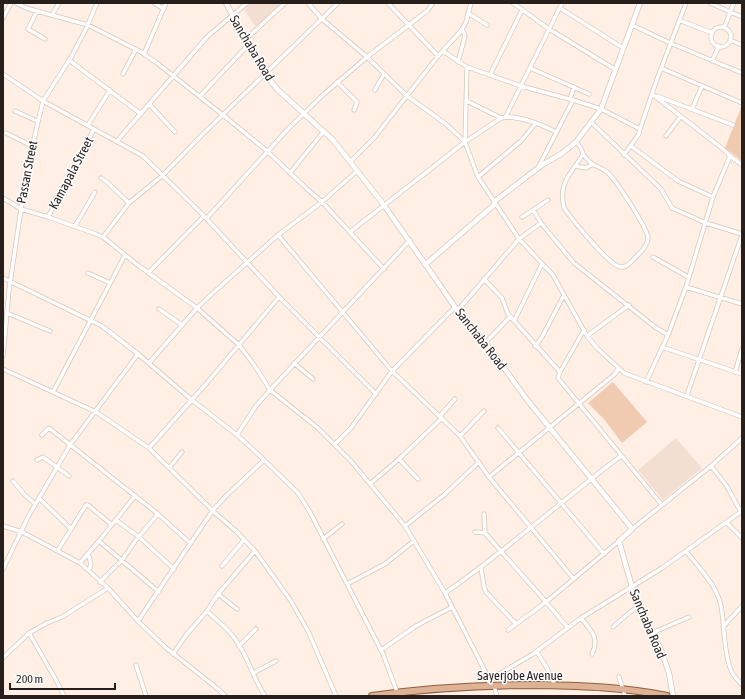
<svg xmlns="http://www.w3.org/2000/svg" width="745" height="699" font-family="'Asap Condensed',sans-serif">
  <rect width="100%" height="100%" fill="#ffefe5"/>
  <path fill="#f3dfd1" d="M252 3H288L258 30 244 10Z
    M676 438 702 468 663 500 638 470Z"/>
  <path fill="#f1cab2" d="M742 105V161L725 148Z
    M613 382 647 422 622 443 604 419 588 403Z"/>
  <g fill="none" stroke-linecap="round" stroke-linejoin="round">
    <defs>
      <path id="minor" d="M16 3 26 8 88 25 141 52 157 63 223 115 267 151 306 188 322 202 384 269
        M154 3 164 9
        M308 3 322 19 367 57 407 96 446 124 465 142
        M388 3 438 56
        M513 3 549 29 616 70
        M710 3 742 17
        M560 8 623 48
        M37 11 28 29 45 39
        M468 13 487 25
        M52 15 59 3
        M3 18 11 3
        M679 20 712 33
        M632 25 670 43 742 73
        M711 37a10 10 0 1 1 20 0a10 10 0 1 1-20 0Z
        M724 28 734 3
        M246 39 285 3
        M730 40 742 45
        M443 51 467 67 521 86 573 100 601 109 640 129 639 134 624 155
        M144 54 166 3
        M69 60 141 114
        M712 61 719 46
        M458 62 465 36 462 29
        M467 67 465 142 478 177 519 239 553 275 587 336 598 349 624 373 742 417
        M530 68 589 94
        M661 68 742 103
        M3 74 43 101 143 156 204 216 282 300 376 394
        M123 74 136 49
        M490 75 522 10
        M337 82 357 102V103L354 110
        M375 90 384 74
        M652 94 723 149 730 156 742 165
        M200 96 249 44
        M657 96 733 125
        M570 99 574 87
        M467 101 501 118C516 114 542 125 556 132
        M149 104 175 132
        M692 109 702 86
        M15 111 37 121
        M506 116 562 3
        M591 122 661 189 672 208 706 223 742 234
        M88 125 110 90
        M640 129 656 82 686 3
        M6 133 32 146
        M666 136 681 116
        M117 141 207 37 247 3
        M576 142 581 148 583 154C571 175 558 181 564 208 572 219 609 266 621 267 628 268 633 259 638 255 642 251 649 244 648 237 645 225 617 181 607 172 603 169 599 167 594 165 590 163 586 158 583 154
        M631 146 678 181 713 197
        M350 162 374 138 438 56 461 31 466 22 471 3
        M575 166 586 168 593 164
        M538 168 573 100
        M290 173 324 131
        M478 177 521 141 536 123
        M101 178 107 182 129 203
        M3 198 21 209
        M21 209 48 217 96 234 103 237 139 266 197 308 239 345 255 366 270 390 318 428 351 461 405 526 445 593 486 673 489 680V686
        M46 216 48 217 94 129
        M522 217 533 210
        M207 218 288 129 324 94 367 57 427 11 433 3
        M541 223 533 210 548 200
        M75 226 95 192
        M350 232 465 142 501 118
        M278 235 392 371 460 436 489 477 573 578
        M103 237 129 203 162 176 203 134 338 3
        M653 257 688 277
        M88 273 110 283
        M148 273 204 216
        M3 278 102 326 138 354 192 400 237 435 261 457 298 493 310 512 383 654 397 692
        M484 279 502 298 508 314 560 372
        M686 287 742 304
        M159 309 182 325
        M458 310 519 239 541 223 574 263 655 327 668 335
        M7 313 50 331
        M514 321 542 264
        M584 330 560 372 558 378 662 505
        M587 336 629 305
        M485 343 510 317
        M535 346 542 337 564 295
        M662 347 742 374
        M3 356 9 290 21 209 30 156 43 101 70 59 86 29 97 3
        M149 363 197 308 214 292 278 235 322 202 357 171
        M294 363 313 379
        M3 369 96 412 149 448 215 513 236 531 255 551 291 601 308 631 336 696
        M735 372 742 349
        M646 382 668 335 686 287 713 197 730 156
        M53 392 125 255
        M687 395 742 235
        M440 416 455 399
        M498 428 604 554
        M42 435 49 428 158 514 190 543
        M237 435 256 406 270 390 410 240
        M460 436 484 411
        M335 444 351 428 392 371 455 307
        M149 448 206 384 279 297
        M399 459 442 418
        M37 460 43 457 69 476
        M711 466 726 485 741 512
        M170 467 182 452
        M489 477 615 374 618 369
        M13 481 24 494 35 504
        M370 484 399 459 418 479
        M39 498 71 529
        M484 514 485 533
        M116 520 139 537 174 569
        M727 523 742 538
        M3 526 22 532 80 563 108 588 138 621 165 647 218 689 225 696
        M405 526 444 495 479 462
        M632 529 711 466 742 438
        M475 532 485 533 546 602 568 628
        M323 539 342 524
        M99 541 159 592
        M58 550 86 505H88L112 525
        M686 551C698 567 717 585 721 606 725 625 723 651 731 670 733 676 738 680 742 685
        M88 553 91 564 89 571
        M80 563 99 541 135 496
        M222 566 244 540
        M481 568 484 586 486 592 516 624
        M3 569 28 517 70 445 138 354
        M100 582 122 560 136 540 158 514
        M347 584 385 564 414 541
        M445 593C506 551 561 501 621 456
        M218 594 237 609
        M207 611C215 619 225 626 232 635 247 652 252 677 265 696
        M581 618C591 631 600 637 592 654
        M138 621 213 510 226 496 264 460
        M613 627 630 612 640 606
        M723 627 742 606
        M508 630 546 602 619 541
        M29 633 56 680 64 696
        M652 633 689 617
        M239 646 256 629
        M381 650 416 626 452 607
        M537 652 547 668 555 686
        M173 654 187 634 207 611 218 594 255 551
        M3 658 29 633 47 623 62 617 108 588
        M136 665 146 696
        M253 673 276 661
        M619 677 625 696
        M489 680 533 654 581 618 662 568 742 511
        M494 686 497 696"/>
      <path id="tertiary" d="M226 3 265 74 278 90 333 140 384 205 455 307 488 346 528 401 630 526 632 529 619 541 632 587 652 633 661 650 669 673 673 696
        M426 264 494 205 495 201 542 165 561 154 576 142 601 109 640 3"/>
      <path id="primary" d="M372 696C428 688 484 685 540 685 583 686 624 687 667 696"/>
    </defs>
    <use href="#minor" stroke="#d9c6ba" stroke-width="5"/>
    <use href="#tertiary" stroke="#d9c6ba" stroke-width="6"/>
    <use href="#primary" stroke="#8f5d3d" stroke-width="8"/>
    <use href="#minor" stroke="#fff" stroke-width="3.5"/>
    <use href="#tertiary" stroke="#fff" stroke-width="4.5"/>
    <use href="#primary" stroke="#ddb295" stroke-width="6"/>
  </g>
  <g text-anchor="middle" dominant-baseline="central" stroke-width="3" stroke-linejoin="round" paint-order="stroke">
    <g font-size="13" fill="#261f1b" stroke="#fff">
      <text transform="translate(252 48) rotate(59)">Sanchaba Road</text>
      <text transform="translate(27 172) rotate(-79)">Passan Street</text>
      <text transform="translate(71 173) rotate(-62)">Kamapala Street</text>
      <text transform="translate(481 339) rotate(52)">Sanchaba Road</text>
      <text transform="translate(648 624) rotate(67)">Sanchaba Road</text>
      <text x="520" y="675">Sayerjobe Avenue</text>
    </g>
  </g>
  <rect width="745" height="699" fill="none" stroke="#261f1b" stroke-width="8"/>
  <path d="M10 683v6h105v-6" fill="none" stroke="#261f1b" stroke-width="2"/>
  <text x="16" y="683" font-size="12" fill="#261f1b" stroke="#ffffff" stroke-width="3" paint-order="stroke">200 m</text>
</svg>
